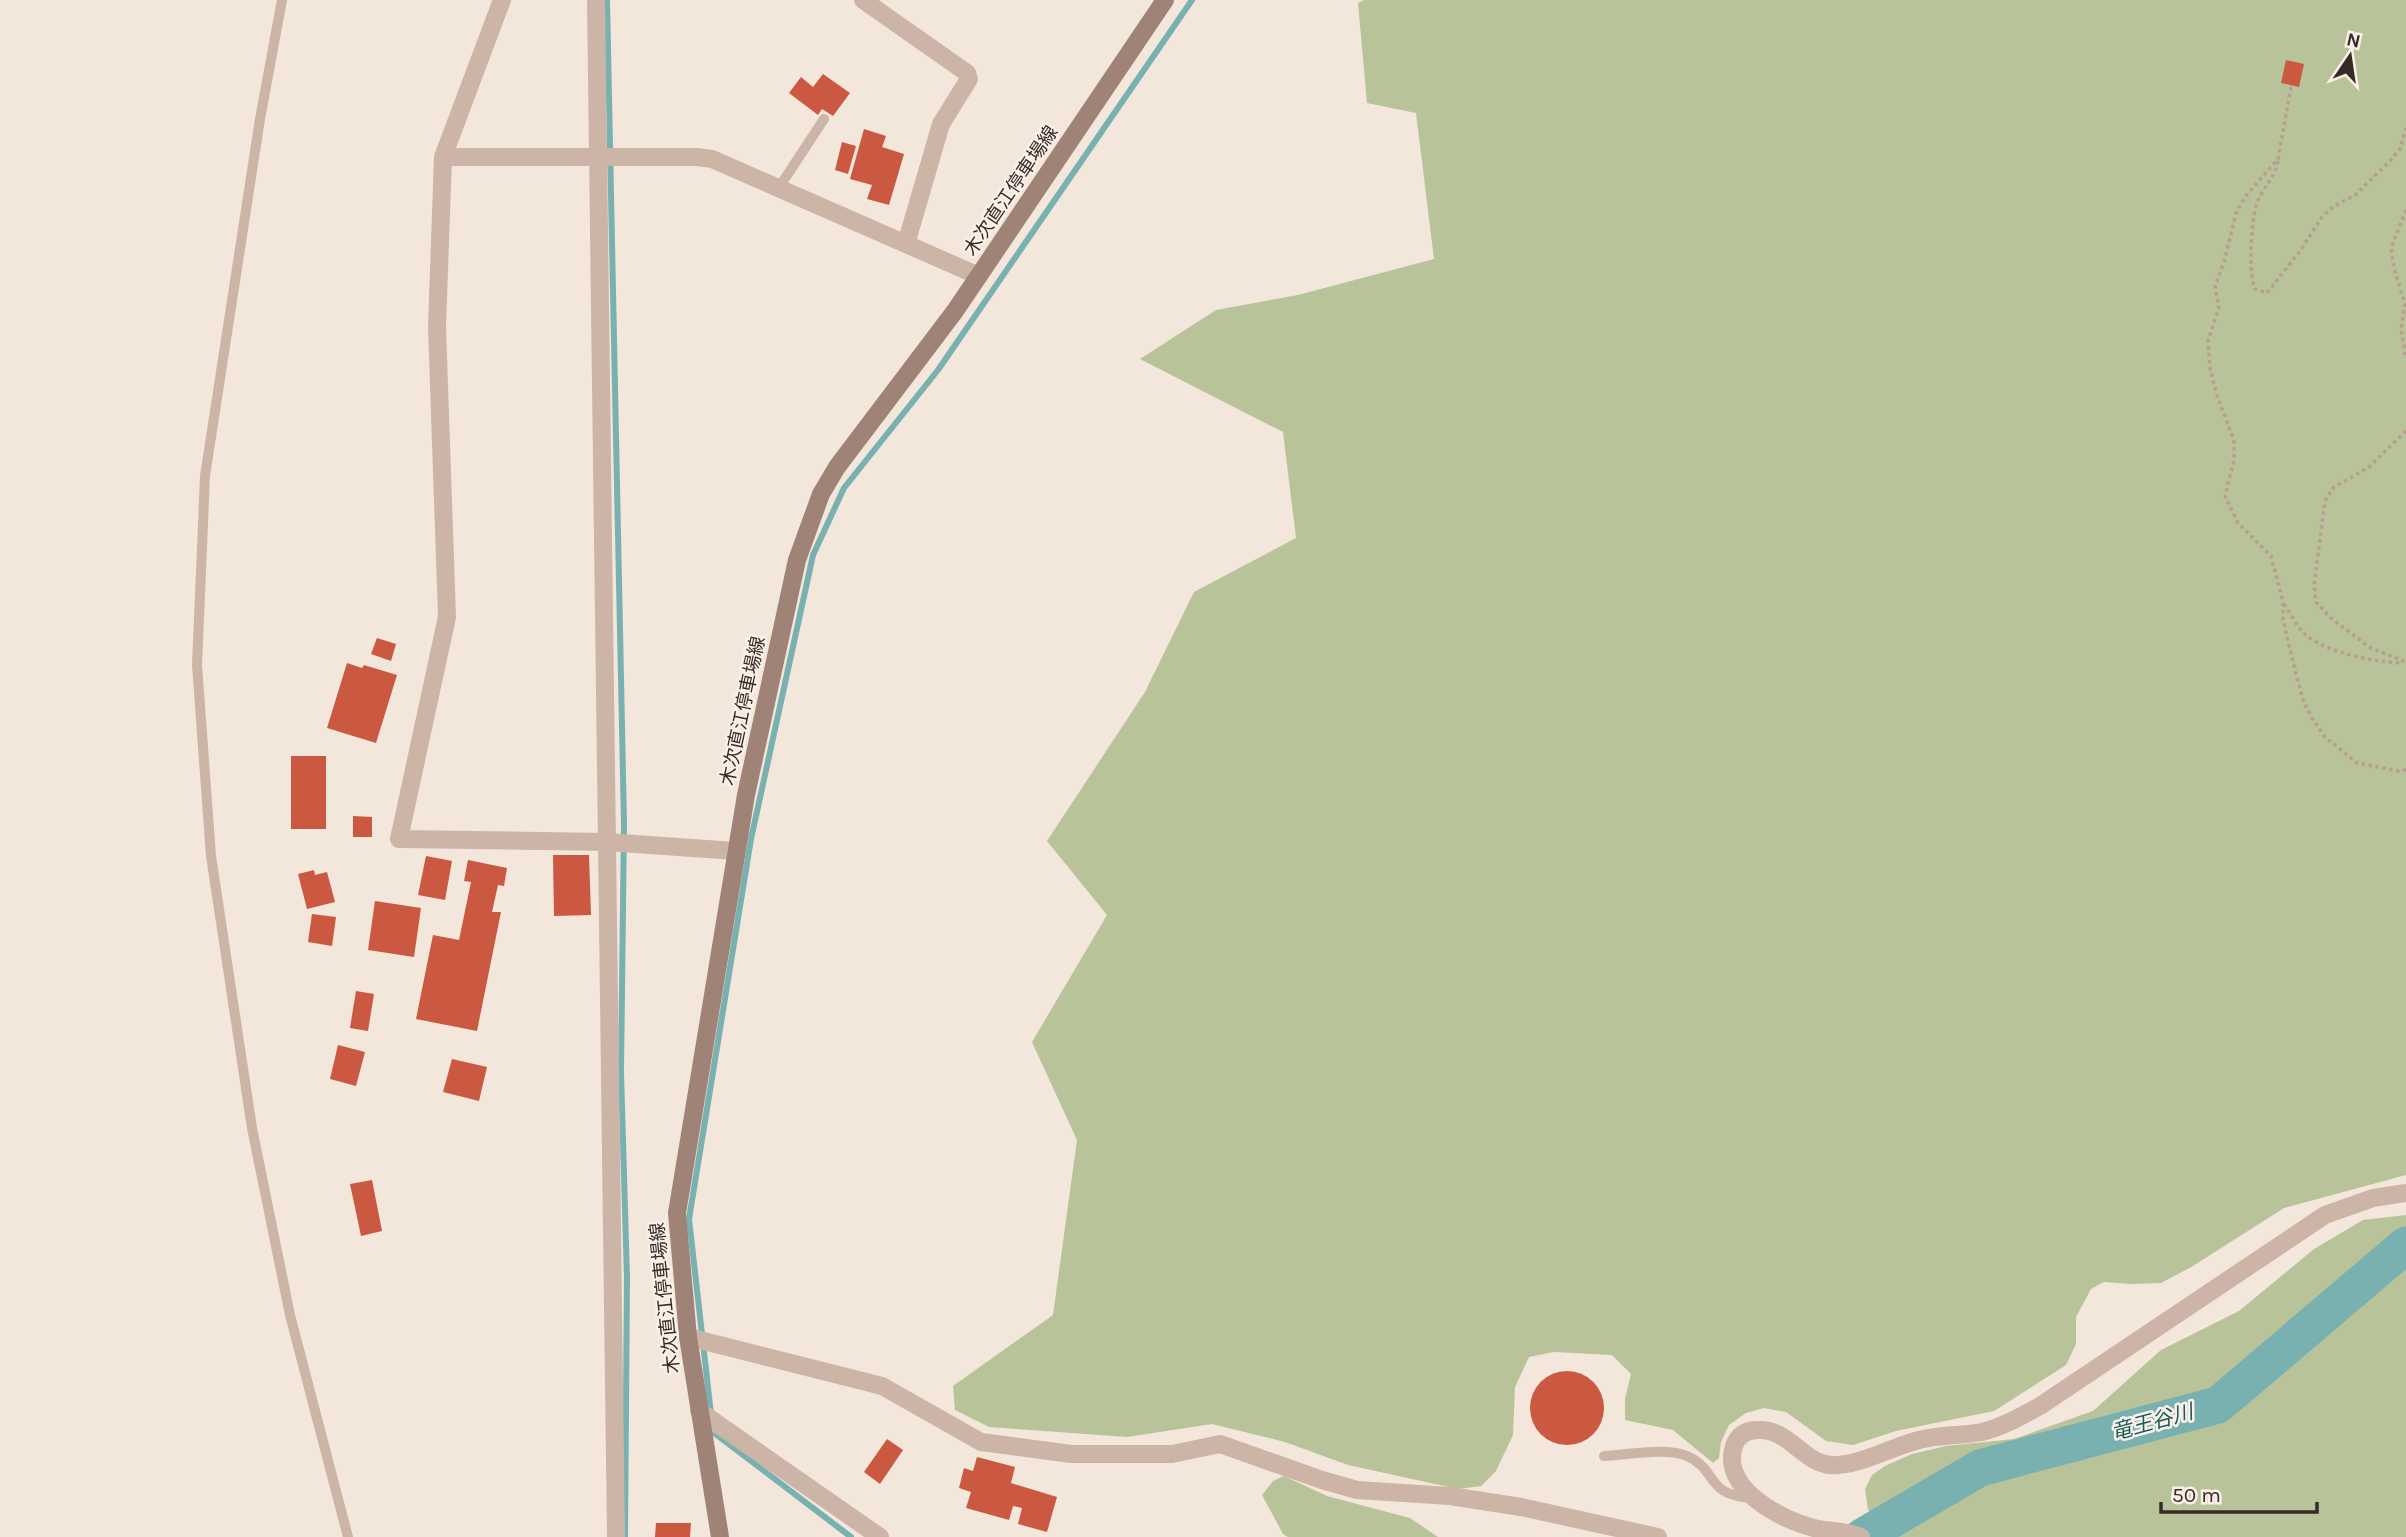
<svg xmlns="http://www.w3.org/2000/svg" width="2406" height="1537" font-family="Karla,'Noto Sans JP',sans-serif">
  <rect width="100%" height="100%" fill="#f3e6db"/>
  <path fill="#b8c39a" d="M1364 0H2406V1175L2284 1208 2193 1266 2161 1283 2132 1284 2104 1282 2091 1289 2076 1317V1344L2066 1365 1994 1411 1896 1431 1853 1445 1826 1441 1786 1412 1764 1408 1746 1413 1729 1425 1721 1442 1719 1458 1713 1463 1673 1430 1625 1420V1399L1631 1374 1612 1355 1554 1352 1529 1357 1515 1387 1513 1435 1496 1471 1481 1486 1458 1489 1348 1465 1285 1442 1212 1424 1127 1437 989 1427 955 1410 953 1386 1053 1315 1077 1140 1032 1042 1107 915 1047 841 1145 692 1194 592 1296 538 1283 432 1140 359 1216 310 1298 295 1434 259 1416 113 1367 103 1358 3Z
    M2406 1215V1537H1893L1868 1510 1865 1489 1872 1475 1885 1466 1912 1454 1946 1446 2014 1439 2093 1411 2161 1350 2239 1311 2314 1249 2363 1220Z
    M1284 1476 1327 1496 1410 1518 1438 1537H1288L1283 1534 1262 1495 1273 1481Z"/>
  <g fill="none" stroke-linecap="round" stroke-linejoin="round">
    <path stroke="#79b1b0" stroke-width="6" d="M607 0 624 824 621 1072 627 1278 625 1537
      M711 1414 689 1219 751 839 813 555 844 488 938 370 1192 0
      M712 1425 713 1432 851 1537"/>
    <path stroke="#79b1b0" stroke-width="37" d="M1862 1537 1980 1468 2218 1405 2406 1245"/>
  </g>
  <path fill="#cb5841" d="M2286 60 2304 64 2299 87 2281 83Z
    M823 74 850 93 833 116 822 109 818 115 789 93 801 77 813 87Z
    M864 129 886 136 882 147 904 154 889 205 867 199 872 185 850 179Z
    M842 142 856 146 848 174 835 170Z
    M377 638 396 644 391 661 371 654Z
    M347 663 362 668 364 665 397 675 376 743 327 728Z
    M291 756H326V829H291Z
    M353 816 372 817V837H353Z
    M553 855H589L591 915 554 916Z
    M426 856 452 861 445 900 418 895Z
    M468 860 507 868 504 886 498 885 492 912H501L477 1031 416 1019 433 935 459 940 471 882 464 881Z
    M314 870 315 875 327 872 335 902 307 909 298 874Z
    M375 901 421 908 414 957 368 950Z
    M312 914 336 917 332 946 308 942Z
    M356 991 374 994 368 1031 350 1028Z
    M338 1045 365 1052 356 1086 330 1079Z
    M452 1059 487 1067 479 1101 443 1092Z
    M372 1180 382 1231 361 1236 350 1184Z
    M1530 1408a37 37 0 1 1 74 0a37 37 0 1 1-74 0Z
    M887 1439 903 1450 880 1484 864 1472Z
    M977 1457 1015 1467 1011 1483 1057 1497 1047 1532 1018 1524 1022 1508 1013 1506 1009 1520 966 1508 971 1492 959 1488 964 1468 973 1471Z
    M656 1523H691L690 1537H655Z"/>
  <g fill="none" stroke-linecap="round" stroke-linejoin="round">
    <path stroke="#b89e90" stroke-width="3.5" stroke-dasharray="3.5 3.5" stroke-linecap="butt" d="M2291 87 2278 159 2245 197 2236 213 2224 262 2215 286 2219 308 2208 341 2210 368 2217 395 2234 441V460L2225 496 2238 523 2271 556 2283 602V620L2295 670 2303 700 2312 718 2325 737 2357 763 2398 771 2406 770
      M2278 161C2275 179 2261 189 2256 206 2251 226 2248 271 2255 289L2267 293 2300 251 2322 217 2334 206 2355 195 2389 162 2400 149 2406 128
      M2406 210 2391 248 2394 268 2405 304 2401 329 2406 358
      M2406 431 2369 467 2333 488 2325 501 2314 585 2316 602 2331 618 2369 647 2406 662
      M2284 604C2291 614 2297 628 2307 636 2329 653 2375 662 2402 663"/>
    <path stroke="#ccb5a6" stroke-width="10" d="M282 0 260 119 205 476 197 665 211 856 252 1128 290 1315 348 1537
      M778 189 824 119
      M1604 1456C1626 1455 1667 1447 1687 1456 1719 1470 1704 1496 1754 1498"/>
    <path stroke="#ccb5a6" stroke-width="18" d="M502 0 443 157 437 327 447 617 399 839 607 842 735 851
      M596 0 616 1537
      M863 0 967 73 969 79 941 124 906 244
      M443 157H697L712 159 979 276
      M688 1337 882 1386 981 1442 1071 1454H1172L1220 1444 1322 1480 1357 1490 1450 1496 1521 1507 1658 1537
      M699 1411 880 1537
      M1861 1537C1845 1530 1830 1532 1814 1528 1781 1520 1720 1488 1734 1446 1738 1435 1746 1430 1758 1430 1791 1428 1805 1469 1838 1465 1865 1463 1892 1447 1919 1440 1940 1434 1961 1436 1982 1432 2002 1427 2022 1416 2040 1406L2325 1215 2373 1198 2406 1193"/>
    <path stroke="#a08377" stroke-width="18" d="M720 1537 688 1337 677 1213 746 795 797 560 821 494 837 467 955 311 1165 0"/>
  </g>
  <g text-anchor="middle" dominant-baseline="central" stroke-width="5" stroke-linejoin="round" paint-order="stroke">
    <g font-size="19" fill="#382b27" stroke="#faf0e8">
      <text transform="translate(1011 191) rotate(-56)">木次直江停車場線</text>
      <text transform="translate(743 711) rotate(-78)">木次直江停車場線</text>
      <text transform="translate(665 1298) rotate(-96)">木次直江停車場線</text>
    </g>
    <g font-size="21" font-style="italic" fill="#1b5b5a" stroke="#faf0e8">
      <text transform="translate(2152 1422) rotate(-15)">竜王谷川</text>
    </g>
  </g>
  <g transform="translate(2350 56) rotate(13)" stroke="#faf0e8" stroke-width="5" paint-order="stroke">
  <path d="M0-5L12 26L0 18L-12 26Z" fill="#382b27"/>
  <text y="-10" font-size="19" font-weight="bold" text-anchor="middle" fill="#382b27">N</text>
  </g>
  <path d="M2161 1502v10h156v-10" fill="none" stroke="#382b27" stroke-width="3.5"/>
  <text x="2172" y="1502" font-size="21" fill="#382b27" stroke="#faf0e8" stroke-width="5" paint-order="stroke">50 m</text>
</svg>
